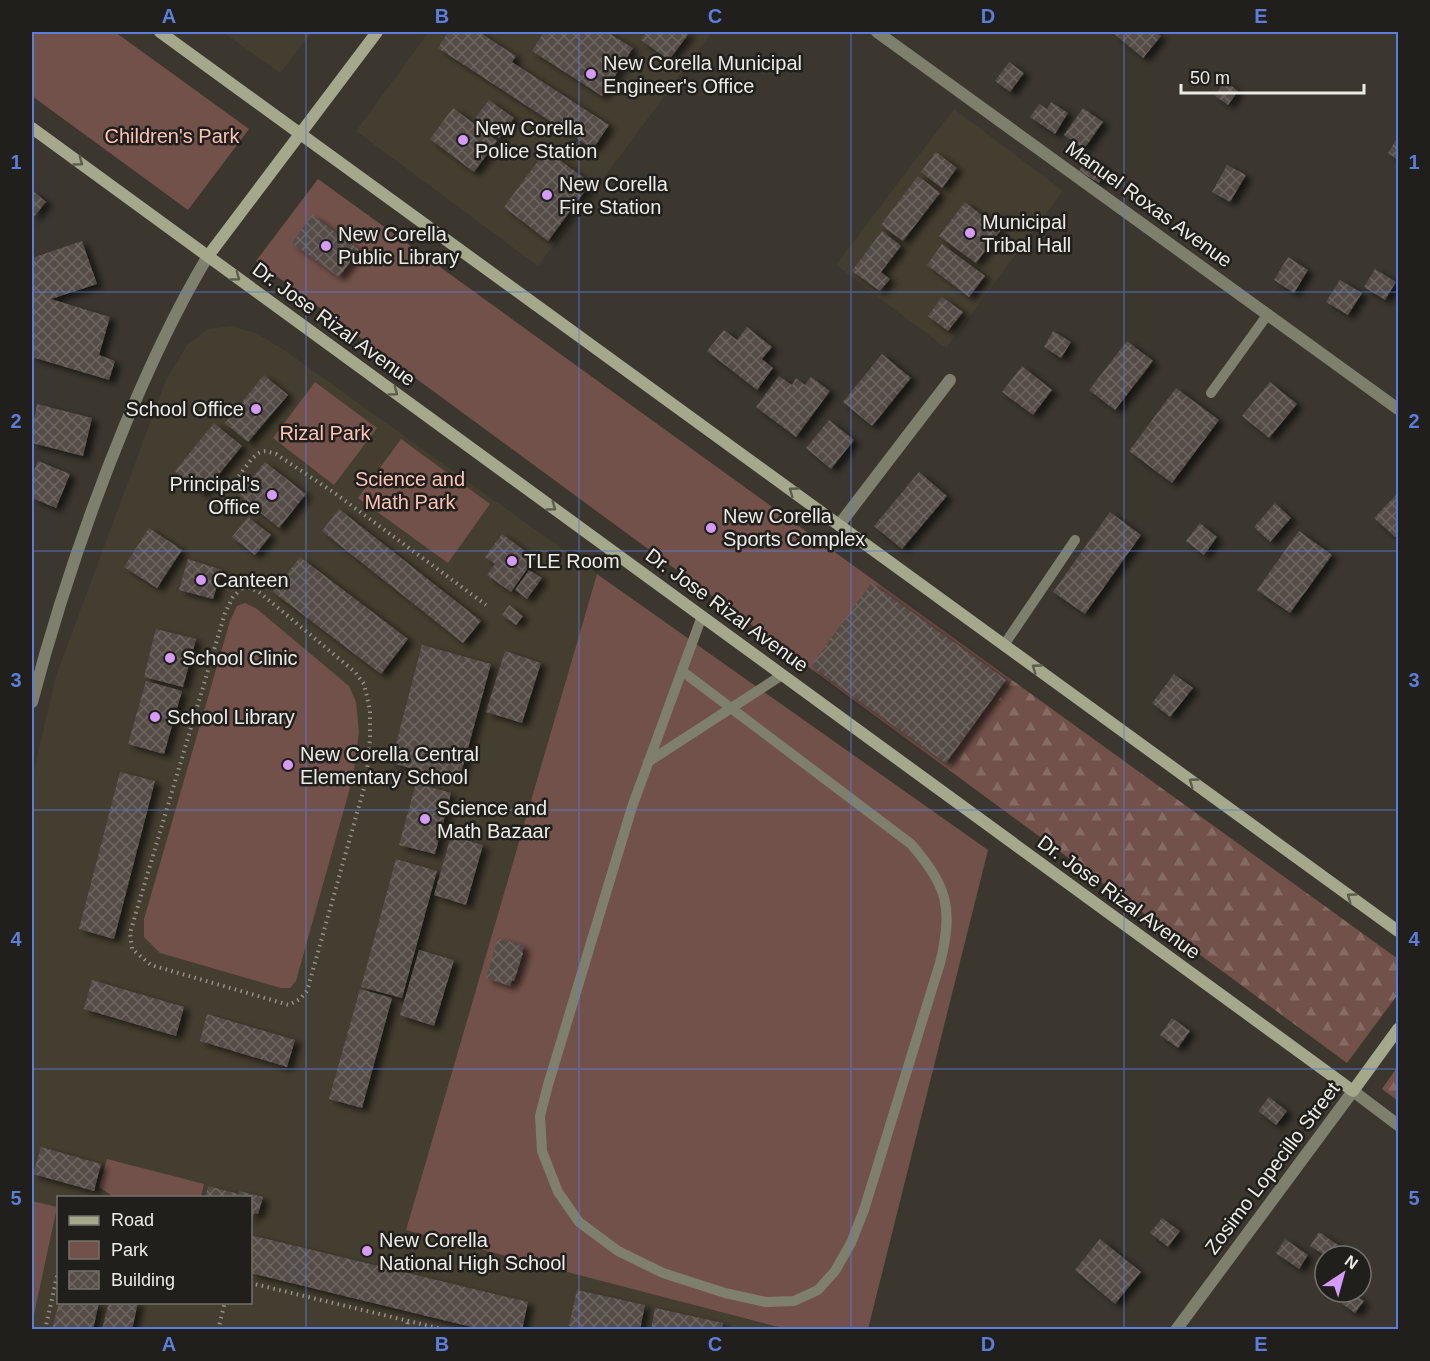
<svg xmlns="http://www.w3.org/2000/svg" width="1430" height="1361" font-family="Arial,sans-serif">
  <defs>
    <pattern id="forest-firs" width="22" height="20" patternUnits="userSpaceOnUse" patternTransform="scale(1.5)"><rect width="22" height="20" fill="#72514a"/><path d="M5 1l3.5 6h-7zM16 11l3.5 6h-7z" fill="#866a64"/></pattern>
    <pattern id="building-cross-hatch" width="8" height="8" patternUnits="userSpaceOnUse" patternTransform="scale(1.5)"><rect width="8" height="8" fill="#544c46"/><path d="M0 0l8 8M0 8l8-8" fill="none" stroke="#6d6661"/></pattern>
    <filter id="shadow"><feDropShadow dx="6" dy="4" stdDeviation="3" flood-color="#0009"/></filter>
  </defs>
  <rect width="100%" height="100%" fill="#3b372f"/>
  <path fill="#443e30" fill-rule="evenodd" d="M223 32H312L280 73Z
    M429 32H712L538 266 356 131Z
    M954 109 1063 191 946 348 836 265Z
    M231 326 258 334 287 352 597 574 406 1230 786 1329 32 1330V779L56 676 166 380 187 345 208 329ZM58 1198H250V1302H58Z"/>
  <path fill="#72514a" d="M32 32H115L249 129 188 210 32 96Z
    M318 179 1012 680 949 770 256 261Z
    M315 382 377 428 334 485 273 438Z
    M401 439 490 504 448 563 358 498Z
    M597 574 988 850 868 1329H786L406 1230Z
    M245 603 257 609 349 686 356 702 359 732 353 777 296 981 290 988H281L160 953 144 937V919L230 621 237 606Z
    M107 1159 204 1184 201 1197H114L99 1187Z
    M32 1201 57 1207 32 1324Z"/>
  <path fill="url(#forest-firs)" d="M1012 680 1398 959V994L1347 1063 949 770Z
    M1398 1066V1101L1382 1089Z"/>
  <path fill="url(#building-cross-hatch)" filter="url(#shadow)" d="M448 32H479L516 56 512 62 609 125 593 149 438 48Z
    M544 32H607L633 48 602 96 532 51Z
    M647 32H690L669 60 641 40Z
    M1112 32H1155L1161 36 1143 58Z
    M1009 62 1024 73 1010 92 995 81Z
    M1225 81 1238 91 1228 105 1215 96Z
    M489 100 514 118 499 138 474 120Z
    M1051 102 1068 113 1055 134 1030 117 1039 104 1047 109Z
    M453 108 497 141 474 172 430 139Z
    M1083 108 1103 122 1084 149 1064 135Z
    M1398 137V160L1388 153Z
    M546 150 591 183 548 241 504 207Z
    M936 152 957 168 942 188 921 172Z
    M1087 158 1107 169 1099 183 1079 171Z
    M1227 165 1246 175 1230 202 1212 192Z
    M918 176 940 193 903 241 881 225Z
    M32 190 46 202 32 219Z
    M965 202 1001 230 976 263 939 236Z
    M312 215 359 250 339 277 292 243Z
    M882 231 901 246 881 272 890 279 880 291 852 271Z
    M82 241 97 284 51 299 110 317 99 355 115 361 109 380 32 357V258Z
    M942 244 985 276 969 297 927 265Z
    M1288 257 1308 270 1294 293 1274 280Z
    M1375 269 1396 282 1385 300 1364 287Z
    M1340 280 1362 293 1348 315 1326 302Z
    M942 297 963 312 948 331 928 316Z
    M747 327 772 347 762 359 773 368 757 390 707 351 724 330 737 340Z
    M1053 331 1071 342 1061 358 1044 347Z
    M1127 341 1153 361 1115 410 1089 390Z
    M882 354 911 378 872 426 843 402Z
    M1022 366 1052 390 1033 415 1002 392Z
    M264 375 288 395 248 442 225 423Z
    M779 376 792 385 796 378 805 385 811 377 830 391 796 437 756 407Z
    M1270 382 1297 404 1269 438 1242 416Z
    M1176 388 1219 420 1172 483 1129 451Z
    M37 404 92 418 83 456 32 443V428Z
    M829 420 854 440 831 469 806 448Z
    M214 423 242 446 203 494 175 471Z
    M38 461 70 474 56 508 32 498V476Z
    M265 462 306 494 279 528 239 495Z
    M919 472 947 496 902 549 874 526Z
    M1398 493V533L1395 537 1374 518Z
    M1275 503 1291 518 1270 542 1254 527Z
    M339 509 481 621 463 643 322 531Z
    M1110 512 1141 535 1085 614 1053 592Z
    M248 517 271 535 255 555 232 537Z
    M1200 523 1217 537 1204 555 1186 541Z
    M149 528 182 550 157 588 124 567Z
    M1299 531 1332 555 1290 613 1257 590Z
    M502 534 535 558 511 592 487 575 495 564 485 557Z
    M300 557 408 639 381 674 273 592Z
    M188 559 222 570 213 599 179 590Z
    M529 570 542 578 527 599 515 590Z
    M871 583 1006 680 946 763 811 666Z
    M509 605 523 616 516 625 502 615Z
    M156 629 196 639 183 687 144 677Z
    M422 645 491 664 459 781 391 763Z
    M505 651 541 663 522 723 486 712Z
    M1174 674 1193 688 1170 717 1152 703Z
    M146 681 182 691 164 754 128 744Z
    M120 772 155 781 114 939 79 929Z
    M416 783 451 793 435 854 399 845Z
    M451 836 483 845 466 905 434 895Z
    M396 859 437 871 402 998 361 987Z
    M498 938 524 946 522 952 523 953 514 981 512 980 510 986 486 978Z
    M419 950 454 960 434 1026 400 1015Z
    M92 980 184 1007 176 1036 84 1009Z
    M360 989 392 998 362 1108 329 1099Z
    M207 1014 295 1040 287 1067 200 1041Z
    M1172 1018 1190 1031 1178 1048 1160 1035Z
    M1269 1097 1287 1111 1276 1125 1258 1111Z
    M41 1147 101 1164 94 1191 33 1174Z
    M208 1186 239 1194V1191L263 1197 258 1214 254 1213 250 1223V1198H205Z
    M1162 1218 1180 1231 1168 1247 1150 1233Z
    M1319 1232 1347 1251 1344 1256H1326L1310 1246Z
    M250 1235 528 1302 522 1330H484L250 1273Z
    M1100 1239 1141 1272 1115 1304 1075 1270Z
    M1285 1239 1308 1255 1299 1269 1276 1253Z
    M577 1290 645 1305 640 1330H584L569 1326Z
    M1349 1292 1364 1301 1355 1313 1341 1303Z
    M59 1302H99L93 1330H52Z
    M109 1302H138L132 1330H102Z
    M655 1308 723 1323 722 1330H651Z"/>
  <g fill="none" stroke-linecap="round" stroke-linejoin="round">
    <path stroke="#94918b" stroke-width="4" stroke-dasharray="1.5 4.5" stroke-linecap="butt" d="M232 486C238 478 252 455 261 452 266 450 271 453 276 454L336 494 486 605
      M242 588H250L259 592 355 672 364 684 370 710V739L366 781 307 991 300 999 289 1005 151 965 132 949 130 933 225 613 233 597Z
      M250 1283 446 1330
      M45 1330 58 1272
      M218 1330 225 1302
      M406 1330 408 1321"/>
    <path stroke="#7e7f6d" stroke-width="10" d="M1211 393 1268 314
      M1004 645 1075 540
      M682 671 911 844C947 886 954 908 940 963L864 1210 851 1243 835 1271 818 1290 794 1301 766 1302 725 1293 663 1273 618 1251 579 1222 558 1192 542 1151 540 1116 548 1085 632 807 702 616
      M648 762 782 675"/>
    <path stroke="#7e7f6d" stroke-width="12" d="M877 32 1398 409
      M839 525 950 380
      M32 702C57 607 88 515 125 425 150 366 175 311 208 256
      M1176 1330 1353 1091 1398 1125"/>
    <path stroke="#a5a88a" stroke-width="12" d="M160 32 1398 931
      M32 128 1353 1091 1398 1029
      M208 256 377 32"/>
  </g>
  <defs><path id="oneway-chevron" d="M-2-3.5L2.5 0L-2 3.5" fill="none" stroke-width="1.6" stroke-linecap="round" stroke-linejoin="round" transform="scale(1.5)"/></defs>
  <g stroke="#5c5d4d">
    <use href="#oneway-chevron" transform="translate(79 162) rotate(36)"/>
    <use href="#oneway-chevron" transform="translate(236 277) rotate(36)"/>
    <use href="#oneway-chevron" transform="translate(394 392) rotate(36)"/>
    <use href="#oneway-chevron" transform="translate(793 491) rotate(-144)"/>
    <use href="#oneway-chevron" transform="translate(552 507) rotate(36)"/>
    <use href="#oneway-chevron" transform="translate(1036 668) rotate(-144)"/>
    <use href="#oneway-chevron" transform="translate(1193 782) rotate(-144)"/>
    <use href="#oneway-chevron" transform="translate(1351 897) rotate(-144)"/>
  </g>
  <path fill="none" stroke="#5b7ddc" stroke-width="1.5" stroke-opacity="0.55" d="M306 32V1330M579 32V1330M851 32V1330M1124 32V1330M32 292H1398M32 551H1398M32 810H1398M32 1069H1398"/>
  <g fill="#d69bfa" stroke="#201f1b" stroke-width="2">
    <circle cx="591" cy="74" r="6"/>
    <circle cx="463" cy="140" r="6"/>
    <circle cx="547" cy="195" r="6"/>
    <circle cx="970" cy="233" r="6"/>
    <circle cx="326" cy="246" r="6"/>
    <circle cx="256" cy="409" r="6"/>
    <circle cx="272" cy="495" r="6"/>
    <circle cx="711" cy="528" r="6"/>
    <circle cx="512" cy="561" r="6"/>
    <circle cx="201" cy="580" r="6"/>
    <circle cx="170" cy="658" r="6"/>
    <circle cx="155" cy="717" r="6"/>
    <circle cx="288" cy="765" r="6"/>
    <circle cx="425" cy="819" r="6"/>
    <circle cx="367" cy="1251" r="6"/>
  </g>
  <g text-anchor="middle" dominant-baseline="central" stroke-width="5" stroke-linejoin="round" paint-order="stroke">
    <g font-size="20" fill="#edebe6" stroke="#201f1b" text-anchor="start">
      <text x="603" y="63">New Corella Municipal<tspan x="603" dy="23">Engineer's Office</tspan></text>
      <text x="475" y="128">New Corella<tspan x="475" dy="23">Police Station</tspan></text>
      <text x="559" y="184">New Corella<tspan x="559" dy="23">Fire Station</tspan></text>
      <text x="982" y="222">Municipal<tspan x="982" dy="23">Tribal Hall</tspan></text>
      <text x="338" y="234">New Corella<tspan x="338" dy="23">Public Library</tspan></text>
      <text x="244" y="409" text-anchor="end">School Office</text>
      <text x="260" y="484" text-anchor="end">Principal's<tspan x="260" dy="23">Office</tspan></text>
      <text x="723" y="516">New Corella<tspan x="723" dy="23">Sports Complex</tspan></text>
      <text x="524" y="561">TLE Room</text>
      <text x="213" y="580">Canteen</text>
      <text x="182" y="658">School Clinic</text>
      <text x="167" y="717">School Library</text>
      <text x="300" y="754">New Corella Central<tspan x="300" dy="23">Elementary School</tspan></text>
      <text x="437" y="808">Science and<tspan x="437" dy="23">Math Bazaar</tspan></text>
      <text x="379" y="1240">New Corella<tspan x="379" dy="23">National High School</tspan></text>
    </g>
    <g font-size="20" fill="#ffc2b5" stroke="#201f1b">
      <text x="172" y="136">Children's Park</text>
      <text x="325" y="433">Rizal Park</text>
      <text x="410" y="479">Science and<tspan x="410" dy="23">Math Park</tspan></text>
    </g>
    <g font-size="20" fill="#edebe6" stroke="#201f1b">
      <text transform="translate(1149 204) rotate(36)">Manuel Roxas Avenue</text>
      <text transform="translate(334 324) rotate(36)">Dr. Jose Rizal Avenue</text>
      <text transform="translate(727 610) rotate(36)">Dr. Jose Rizal Avenue</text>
      <text transform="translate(1119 897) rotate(36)">Dr. Jose Rizal Avenue</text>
      <text transform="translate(1272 1168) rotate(-53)">Zosimo Lopecillo Street</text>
    </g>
  </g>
  <rect width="1430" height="1361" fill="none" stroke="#201f1b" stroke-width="66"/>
  <rect x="57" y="1196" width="195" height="108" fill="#201f1b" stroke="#72716c" stroke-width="1.5"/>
  <rect x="69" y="1216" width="30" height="9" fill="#a5a88a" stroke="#72716c" stroke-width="1.5"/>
  <text x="111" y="1226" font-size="18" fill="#edebe6">Road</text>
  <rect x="69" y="1241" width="30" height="18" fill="#72514a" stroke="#72716c" stroke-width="1.5"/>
  <text x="111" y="1256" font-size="18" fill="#edebe6">Park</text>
  <rect x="69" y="1271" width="30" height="18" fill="url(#building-cross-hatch)" stroke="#72716c" stroke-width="1.5"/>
  <text x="111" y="1286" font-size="18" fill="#edebe6">Building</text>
  <g transform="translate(1343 1274) rotate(36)"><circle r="28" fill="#201f1b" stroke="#72716c" stroke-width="1.5"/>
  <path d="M0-4.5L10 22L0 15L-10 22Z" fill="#d69bfa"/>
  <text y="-9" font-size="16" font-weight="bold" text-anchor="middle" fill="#edebe6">N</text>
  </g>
  <path d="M1181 84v9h183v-9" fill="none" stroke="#edebe6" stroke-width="3"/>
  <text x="1190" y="84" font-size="18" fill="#edebe6" stroke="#201f1b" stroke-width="4.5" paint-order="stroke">50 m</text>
  <rect x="33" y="33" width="1364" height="1295" fill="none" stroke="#5b7ddc" stroke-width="2"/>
  <g font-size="20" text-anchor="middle" font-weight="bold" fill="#5b7ddc">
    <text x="169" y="23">A</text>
    <text x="442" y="23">B</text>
    <text x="715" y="23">C</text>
    <text x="988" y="23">D</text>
    <text x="1261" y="23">E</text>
    <text x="16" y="169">1</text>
    <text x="1414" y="169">1</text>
    <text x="16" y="428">2</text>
    <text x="1414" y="428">2</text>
    <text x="16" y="687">3</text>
    <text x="1414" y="687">3</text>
    <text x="16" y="946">4</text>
    <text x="1414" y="946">4</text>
    <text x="16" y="1205">5</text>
    <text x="1414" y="1205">5</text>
    <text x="169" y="1351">A</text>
    <text x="442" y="1351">B</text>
    <text x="715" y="1351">C</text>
    <text x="988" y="1351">D</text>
    <text x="1261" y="1351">E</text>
  </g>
</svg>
